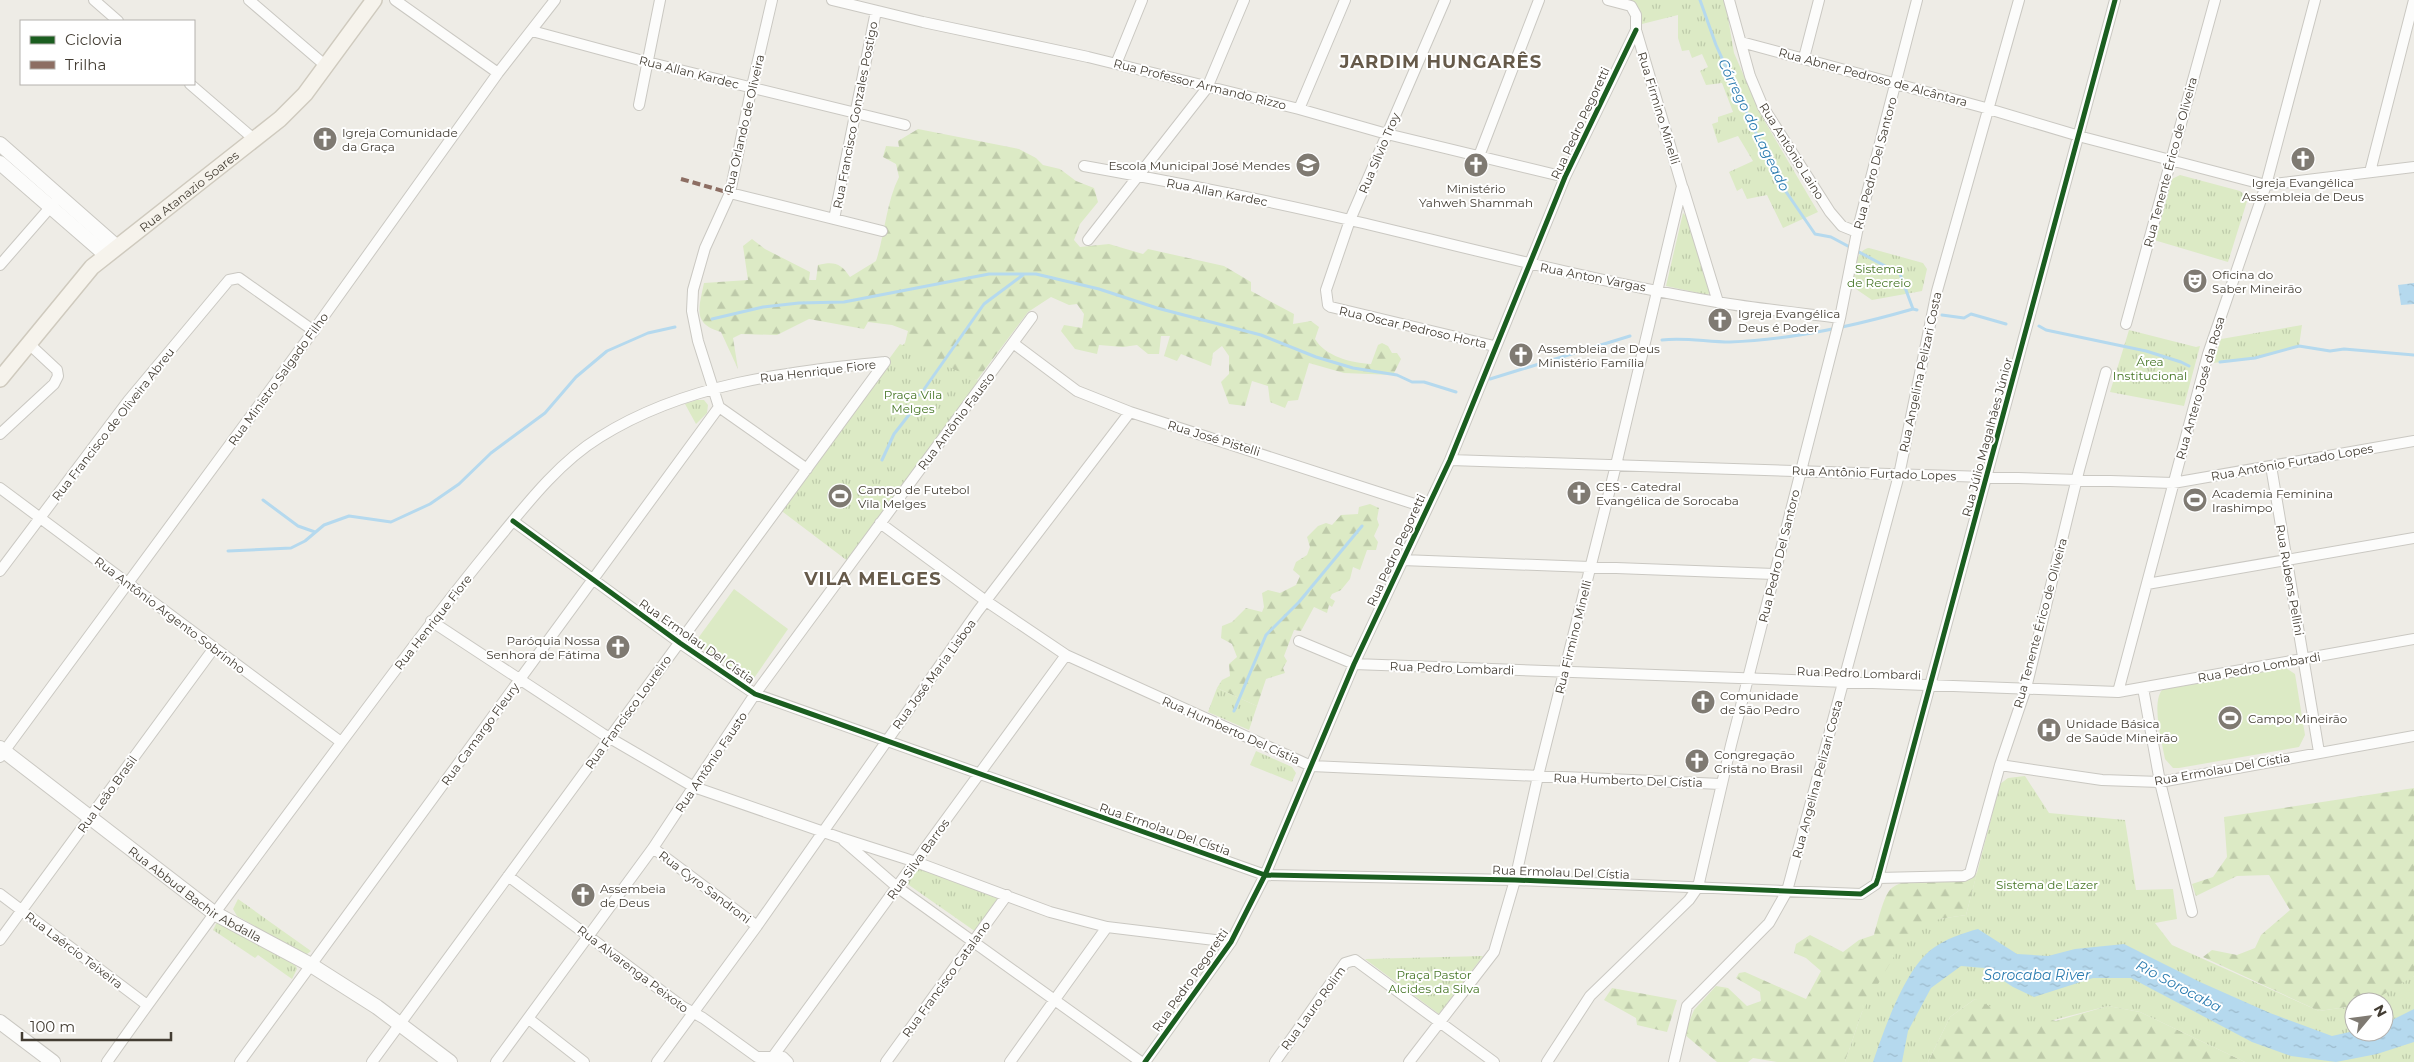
<svg xmlns="http://www.w3.org/2000/svg" width="2414" height="1062" font-family="Montserrat,sans-serif">
  <defs>
    <pattern id="forest-firs" width="22" height="20" patternUnits="userSpaceOnUse" patternTransform="scale(1.25)"><rect width="22" height="20" fill="#dceac5"/><path d="M5 1l3.5 6h-7zM16 11l3.5 6h-7z" fill="#becaaa"/></pattern>
    <pattern id="park-tufts" width="24" height="20" patternUnits="userSpaceOnUse" patternTransform="scale(1.25)"><rect width="24" height="20" fill="#dceac5"/><path d="M3 7l-1-3M5 7V3M7 7l1-3M15 17l-1-3M17 17v-4M19 17l1-3" fill="none" stroke="#becaaa"/></pattern>
    <pattern id="water-ripples" width="26" height="14" patternUnits="userSpaceOnUse" patternTransform="scale(1.25)"><rect width="26" height="14" fill="#b5d9ee"/><path d="M2 4q2-2 4 0t4 0M15 11q2-2 4 0t4 0" fill="none" stroke="#9dbbcd"/></pattern>
  </defs>
  <rect width="100%" height="100%" fill="#eeece6"/>
  <path fill="#dceac5" d="M734 589 788 629 752 681 699 646 696 641Z
    M2286 668 2295 674 2305 735 2299 747 2179 768H2173L2165 759C2162 742 2150 699 2164 688Z"/>
  <path fill="url(#forest-firs)" d="M918 129 1019 149 1036 158 1043 165 1060 169 1076 181 1094 188 1098 202 1080 224 1074 240 1080 247 1109 244 1143 254 1148 249 1224 266 1251 282V291L1294 314 1293 324 1311 321 1319 327 1315 339C1325 356 1351 363 1371 364L1378 345 1382 343 1388 346 1392 353H1397L1401 359 1393 375 1344 373 1309 363 1298 400 1288 401 1285 408 1270 402 1268 386 1252 381 1245 406 1229 404 1221 382 1229 374V356L1222 346 1213 353 1211 366 1181 354 1177 361 1164 356 1170 336H1161L1159 354H1148L1137 345 1123 347 1099 345 1097 354 1075 349 1061 331 1064 325 1082 328 1084 314 1077 304 1069 305 1051 297 1028 312 977 380 894 353 905 343 908 331 892 325 868 322 864 329 809 319 777 335 741 334 733 338 738 369 721 332C692 324 699 308 704 283L748 280 743 246 752 239 765 249 810 272 809 280H816L818 265C834 261 841 263 850 277L876 261C885 234 886 203 899 177L896 164 883 157 886 146 899 147 898 141Z
    M1370 504 1379 508 1377 519 1379 525 1374 536 1378 542 1376 550H1367L1360 570 1353 567 1350 579 1341 590 1332 594 1330 598 1335 601 1332 607 1329 605 1327 613 1314 607 1301 631 1294 630 1284 656 1287 661 1283 668 1285 673 1266 679 1257 706 1217 688 1222 680 1230 676 1229 664 1237 657 1232 644 1221 638 1222 626 1232 622 1246 608 1262 612 1264 607 1262 593 1268 590 1280 593 1296 585 1300 576 1293 570 1296 562 1307 555 1310 547 1307 537 1318 526 1326 523 1332 525 1341 515 1358 514 1359 507Z
    M2414 788V976L2409 981 2371 1002H2354V1006L2319 1011 2203 957 2212 950 2237 955 2255 948 2261 935 2290 910 2269 875 2237 876 2196 896 2192 884 2213 877 2227 857 2224 817Z
    M1977 873 1966 915 1939 919 1862 1012 1845 1062H1777L1753 1058 1748 1062H1717L1684 1034 1694 1010 1716 986 1728 988 1747 1006 1761 1001 1760 992 1736 978 1739 973 1745 972 1806 999 1821 971 1806 958 1794 953 1796 944 1810 935 1843 952 1859 940 1874 935C1877 924 1883 899 1889 891 1904 872 1953 885 1977 873Z
    M1612 988 1677 1000 1667 1032 1637 1025 1636 1018 1604 1000Z
    M1975 999 2056 1021 2108 1006 2140 1012 2245 1062H1928L1950 1017Z"/>
  <path fill="url(#park-tufts)" d="M1631 0H1725L1734 53 1761 115 1818 212 1783 228 1767 195 1747 199 1742 188 1737 191 1729 172 1753 161 1738 136 1718 143 1712 124 1718 122V117L1733 112 1722 83 1706 85 1700 71 1708 67 1702 54 1692 58 1689 50 1682 51 1678 38V15L1642 24 1636 4Z
    M2180 175 2240 191 2248 198 2228 262 2154 240 2169 184 2172 179Z
    M1683 213 1686 216 1711 289 1708 295 1666 286Z
    M1869 248 1923 263 1927 269 1922 291 1872 300 1853 287C1855 274 1854 250 1869 248Z
    M2302 325 2299 346 2255 358 2213 363 2221 339Z
    M2129 330 2196 347 2200 346 2184 406 2110 392Z
    M900 344 981 382 849 562 779 509Z
    M696 400H704L708 405 707 413 696 424 685 404Z
    M1217 688 1257 706 1249 730 1208 712Z
    M1256 751 1292 767 1296 773 1292 782 1250 765Z
    M2025 776 2049 813 2125 820 2136 890 2173 889 2177 919 2155 923 2172 945 2319 1011 2354 1006V1032H2384V1002H2371L2414 976V1062H2245L2140 1012 2108 1006 2030 1026 1975 999 1950 1017 1928 1062H1845L1862 1012 1904 939 1939 919 1966 915 2000 784 2008 778Z
    M918 863 999 896 976 932 906 883Z
    M238 899 311 951 307 954 300 952 237 916 233 909Z
    M221 921 296 966 297 969 292 979 258 955 255 958 213 930 217 922Z
    M1483 956 1439 1014 1365 959Z"/>
  <path fill="url(#water-ripples)" d="M2414 283V304L2401 305 2398 285Z
    M1978 929 2017 954 2048 956 2075 949 2124 944 2200 982 2270 1013 2332 1036 2354 1031 2384 1032V1024L2414 1009V1042L2377 1054 2336 1062 2291 1056 2252 1042 2131 978H2093L2034 997 2013 987 1984 968 1961 966 1931 988 1908 1031 1902 1062H1873C1884 1030 1905 969 1932 949 1945 939 1963 933 1978 929Z"/>
  <g fill="none" stroke-linecap="round" stroke-linejoin="round">
    <path stroke="#b5d9ee" stroke-width="3" d="M1700 0 1716 45 1756 133 1780 183 1815 234 1831 237 1900 274 1913 309
      M1942 315 1964 318 1971 314 2006 324
      M712 319 763 307 799 303 844 302 989 274H1036L1099 289 1157 308 1261 335 1316 357 1353 368 1397 375 1412 382H1424L1456 392
      M2039 326 2046 330 2146 351 2181 362 2189 366
      M1662 340C1684 337 1707 342 1730 342 1791 340 1854 326 1913 309L1917 310
      M2220 362 2255 358 2299 346 2330 351 2344 349 2414 355
      M1490 379 1630 336
      M920 395 984 304 1023 275
      M882 460 894 434 912 411
      M263 500 298 526 315 532
      M228 551 291 548 305 541 324 525 349 516 391 522 430 504 459 484 491 453 545 413 576 377 607 351 648 333 675 327
      M1234 711 1266 635 1299 602 1362 526"/>
    <defs>
      <path id="minor" d="M94 0 118 21
        M249 0 326 66
        M395 0 498 73
        M772 0 750 95 730 193 705 248 693 290 692 311 698 341 719 407 807 469
        M832 0 923 22 1088 57 1299 109 1387 134 1565 177
        M1445 0 1350 220 1326 290 1328 305 1331 307 1494 346
        M1729 0 1750 76 1763 107 1830 212 1842 226 1857 232
        M532 31 647 62 905 125
        M1741 42 1982 107 2086 138 2266 185 2414 167
        M1804 58 1819 0
        M1116 64 1142 0
        M190 84 255 140
        M639 105 660 0
        M1299 109 1345 0
        M1479 156 1539 0
        M1084 166C1173 182 1262 199 1350 220 1472 249 1593 281 1717 302 1758 309 1799 313 1840 318
        M2370 172 2414 0
        M1683 188 1718 302
        M730 193 882 231
        M834 219 876 11
        M1088 240 1207 88 1244 0
        M0 265 54 203
        M2126 324 2215 0
        M1013 343 1077 391 1130 412 1427 508
        M0 434 54 384 58 376 57 370 28 343
        M1450 460 2173 483 2414 441
        M2271 466 2319 752
        M0 488 341 742
        M513 521 680 643 755 694 1265 875 1515 880 1861 894 1876 884 1878 878 2115 0
        M880 523 986 601 1066 655 1311 766 1721 784
        M1402 560 1774 574
        M0 571 128 401 229 280 239 278 314 331
        M2147 584 2414 538
        M431 621 603 734 694 787 841 838 916 862 1050 912 1107 927 1231 942
        M1299 641 1354 664 2118 692 2414 639
        M2143 688 2160 782 2192 912
        M2118 692 2208 354 2266 185 2315 0
        M0 757 309 337 498 73 555 0
        M2000 765 2102 780 2160 782 2414 736
        M844 841 897 887 1141 1062
        M653 848 757 926
        M508 876 683 1007 703 1018 757 1057H783L788 1062
        M1878 878 1964 876 1970 873 2000 765 2026 688 2079 470 2106 372
        M0 894 147 1005
        M0 940 214 648
        M529 1019 584 1062
        M107 1062C198 933 293 807 388 680 421 636 454 593 489 550 522 510 556 464 600 437 686 383 787 372 885 362
        M240 1062 719 407
        M372 1062 885 362
        M496 1062 653 848 755 694 1032 317
        M657 1062 757 926 978 611 1130 412
        M769 1062 1066 655
        M886 1062 1007 895
        M1010 1062 1107 927
        M1145 1062 1231 942 1265 875 1354 664 1450 460 1565 177 1636 30
        M1275 1062 1345 963 1355 960 1494 1062
        M1409 1062 1494 952 1515 880 1538 776 1616 465 1682 186 1636 30V15L1631 6 1608 0
        M1547 1062 1590 996 1689 900 1698 887 1731 745 1840 318 1857 232 1917 0
        M1674 1062 1687 1006 1769 923 1787 891 1899 475 1937 291 2019 0"/>
      <g id="tertiary">
        <path d="M0 144 117 247"/>
        <path d="M0 163 106 255"/>
        <path id="s1" d="M0 748 214 913 311 965 377 1007 450 1062"/>
        <path d="M0 1022 53 1062"/>
      </g>
      <g id="secondary">
        <path id="s2" d="M0 379 92 267 280 119 305 94 374 0"/>
      </g>
    </defs>
    <use href="#minor" stroke="#cac8c2" stroke-width="12"/>
    <use href="#tertiary" stroke="#cac8c2" stroke-width="16"/>
    <use href="#secondary" stroke="#cfcabe" stroke-width="18"/>
    <use href="#minor" stroke="#fcfcfb" stroke-width="10"/>
    <use href="#tertiary" stroke="#fcfcfb" stroke-width="14"/>
    <use href="#secondary" stroke="#f6f3ec" stroke-width="15"/>
    <path stroke="#8d6e63" stroke-width="4" stroke-dasharray="8 4" stroke-linecap="butt" d="M681 179 730 193"/>
    <defs>
      <path id="cycleway" d="M513 521 680 643 755 694 1265 875 1515 880 1861 894 1876 884 1878 878 2115 0
        M1145 1062 1231 942 1265 875 1354 664 1450 460 1565 177 1636 30"/>
    </defs>
    <use href="#cycleway" stroke="#fff" stroke-width="8"/>
    <use href="#cycleway" stroke="#1b5e20" stroke-width="5"/>
  </g>
  <defs>
    <symbol id="church-disc" viewBox="-11 -11 22 22"><circle r="9.5" fill="#7f7a72" stroke="#fff"/><path d="M-1.2-6h2.4v3.5h3.3v2.4h-3.3V6h-2.4V-.1h-3.3v-2.4h3.3Z" fill="#fff"/></symbol>
    <symbol id="school-disc" viewBox="-11 -11 22 22"><circle r="9.5" fill="#7f7a72" stroke="#fff"/><path d="M0-5L7-2L0 1L-7-2ZM-4 1L0 2.5L4 1V4Q0 6-4 4Z" fill="#fff"/></symbol>
    <symbol id="theatre-disc" viewBox="-11 -11 22 22"><circle r="9.5" fill="#7f7a72" stroke="#fff"/><path d="M-5-5.5Q0-4 5-5.5V0Q5 5 0 6Q-5 5-5 0ZM-3.3-2.5H-1v1.5H-3.3ZM1-2.5H3.3v1.5H1ZM-2.8 1Q0 5.5 2.8 1Z" fill="#fff"/></symbol>
    <symbol id="stadium-disc" viewBox="-11 -11 22 22"><circle r="9.5" fill="#7f7a72" stroke="#fff"/><path d="M0-5a6.5 5 0 1 0 0 10a6.5 5 0 1 0 0-10ZM-3.5-1.8h7v3.6h-7Z" fill="#fff"/></symbol>
    <symbol id="hospital-disc" viewBox="-11 -11 22 22"><circle r="9.5" fill="#7f7a72" stroke="#fff"/><path d="M-5-5h3v3.5h4V-5h3V5h-3V1.5h-4V5h-3Z" fill="#fff"/></symbol>
  </defs>
  <g fill-rule="evenodd">
    <use href="#church-disc" x="311" y="125" width="28" height="28"/>
    <use href="#church-disc" x="2289" y="145" width="28" height="28"/>
    <use href="#school-disc" x="1294" y="151" width="28" height="28"/>
    <use href="#church-disc" x="1462" y="151" width="28" height="28"/>
    <use href="#theatre-disc" x="2181" y="267" width="28" height="28"/>
    <use href="#church-disc" x="1706" y="306" width="28" height="28"/>
    <use href="#church-disc" x="1507" y="341" width="28" height="28"/>
    <use href="#church-disc" x="1565" y="479" width="28" height="28"/>
    <use href="#stadium-disc" x="826" y="482" width="28" height="28"/>
    <use href="#stadium-disc" x="2181" y="486" width="28" height="28"/>
    <use href="#church-disc" x="604" y="633" width="28" height="28"/>
    <use href="#church-disc" x="1689" y="688" width="28" height="28"/>
    <use href="#stadium-disc" x="2216" y="704" width="28" height="28"/>
    <use href="#hospital-disc" x="2035" y="716" width="28" height="28"/>
    <use href="#church-disc" x="1683" y="747" width="28" height="28"/>
    <use href="#church-disc" x="569" y="881" width="28" height="28"/>
  </g>
  <g text-anchor="middle" dominant-baseline="central" stroke-width="4" stroke-linejoin="round" paint-order="stroke">
    <g font-size="12" fill="#433d33" stroke="#fff">
      <text transform="translate(689 72) rotate(14)">Rua Allan Kardec</text>
      <text transform="translate(1873 77) rotate(15)">Rua Abner Pedroso de Alcântara</text>
      <text transform="translate(1200 84) rotate(14)">Rua Professor Armando Rizzo</text>
      <text transform="translate(1659 108) rotate(73)">Rua Firmino Minelli</text>
      <text transform="translate(855 115) rotate(-79)">Rua Francisco Gonzales Postigo</text>
      <text transform="translate(1580 123) rotate(-65)">Rua Pedro Pegoretti</text>
      <text transform="translate(744 124) rotate(-77)">Rua Orlando de Oliveira</text>
      <text transform="translate(1792 151) rotate(58)">Rua Antônio Laino</text>
      <text transform="translate(1379 153) rotate(-67)">Rua Sílvio Troy</text>
      <text transform="translate(2170 162) rotate(-75)">Rua Tenente Érico de Oliveira</text>
      <text transform="translate(1875 163) rotate(-75)">Rua Pedro Del Santoro</text>
      <text stroke="none"><textPath href="#s2" startOffset="268">Rua Atanazio Soares</textPath></text>
      <text transform="translate(1217 192) rotate(11)">Rua Allan Kardec</text>
      <text transform="translate(1593 277) rotate(11)">Rua Anton Vargas</text>
      <text transform="translate(1413 327) rotate(13)">Rua Oscar Pedroso Horta</text>
      <text transform="translate(818 371) rotate(-7)">Rua Henrique Fiore</text>
      <text transform="translate(1920 372) rotate(-78)">Rua Angelina Pelizari Costa</text>
      <text transform="translate(278 379) rotate(-54)">Rua Ministro Salgado Filho</text>
      <text transform="translate(2200 388) rotate(-74)">Rua Antero José da Rosa</text>
      <text transform="translate(956 421) rotate(-53)">Rua Antônio Fausto</text>
      <text transform="translate(113 424) rotate(-52)">Rua Francisco de Oliveira Abreu</text>
      <text transform="translate(1987 437) rotate(-75)">Rua Júlio Magalhães Júnior</text>
      <text transform="translate(1214 438) rotate(17)">Rua José Pistelli</text>
      <text transform="translate(2292 462) rotate(-10)">Rua Antônio Furtado Lopes</text>
      <text transform="translate(1874 473) rotate(2)">Rua Antônio Furtado Lopes</text>
      <text transform="translate(1396 550) rotate(-65)">Rua Pedro Pegoretti</text>
      <text transform="translate(1779 556) rotate(-76)">Rua Pedro Del Santoro</text>
      <text transform="translate(2290 580) rotate(80)">Rua Rubens Pellini</text>
      <text transform="translate(170 615) rotate(37)">Rua Antônio Argento Sobrinho</text>
      <text transform="translate(433 622) rotate(-52)">Rua Henrique Fiore</text>
      <text transform="translate(2040 623) rotate(-75)">Rua Tenente Érico de Oliveira</text>
      <text transform="translate(1573 637) rotate(-76)">Rua Firmino Minelli</text>
      <text transform="translate(697 641) rotate(35)">Rua Ermolau Del Cístia</text>
      <text transform="translate(2259 667) rotate(-10)">Rua Pedro Lombardi</text>
      <text transform="translate(1452 668) rotate(2)">Rua Pedro Lombardi</text>
      <text transform="translate(1859 673) rotate(2)">Rua Pedro Lombardi</text>
      <text transform="translate(934 674) rotate(-54)">Rua José Maria Lisboa</text>
      <text transform="translate(628 712) rotate(-54)">Rua Francisco Loureiro</text>
      <text transform="translate(1231 730) rotate(24)">Rua Humberto Del Cístia</text>
      <text transform="translate(480 734) rotate(-54)">Rua Camargo Fleury</text>
      <text transform="translate(711 762) rotate(-56)">Rua Antônio Fausto</text>
      <text transform="translate(2222 769) rotate(-10)">Rua Ermolau Del Cístia</text>
      <text transform="translate(1817 779) rotate(-75)">Rua Angelina Pelizari Costa</text>
      <text transform="translate(1628 780) rotate(2)">Rua Humberto Del Cístia</text>
      <text transform="translate(107 794) rotate(-54)">Rua Leão Brasil</text>
      <text transform="translate(1165 829) rotate(19)">Rua Ermolau Del Cístia</text>
      <text transform="translate(918 859) rotate(-54)">Rua Silva Barros</text>
      <text transform="translate(1561 872) rotate(2)">Rua Ermolau Del Cístia</text>
      <text transform="translate(705 887) rotate(37)">Rua Cyro Sandroni</text>
      <text stroke="none"><textPath href="#s1" startOffset="244">Rua Abbud Bachir Abdalla</textPath></text>
      <text transform="translate(74 950) rotate(37)">Rua Laércio Teixeira</text>
      <text transform="translate(633 969) rotate(37)">Rua Alvarenga Peixoto</text>
      <text transform="translate(946 979) rotate(-54)">Rua Francisco Catalano</text>
      <text transform="translate(1190 980) rotate(-55)">Rua Pedro Pegoretti</text>
      <text transform="translate(1313 1008) rotate(-54)">Rua Lauro Rolim</text>
    </g>
    <g font-size="12" fill="#433d33" stroke="#fff" text-anchor="start">
      <text x="342" y="132">Igreja Comunidade<tspan x="342" dy="14">da Graça</tspan></text>
      <text x="1290" y="165" text-anchor="end">Escola Municipal José Mendes</text>
      <text x="2303" y="182" text-anchor="middle">Igreja Evangélica<tspan x="2303" dy="14">Assembleia de Deus</tspan></text>
      <text x="1476" y="188" text-anchor="middle">Ministério<tspan x="1476" dy="14">Yahweh Shammah</tspan></text>
      <text x="2212" y="274">Oficina do<tspan x="2212" dy="14">Saber Mineirão</tspan></text>
      <text x="1738" y="313">Igreja Evangélica<tspan x="1738" dy="14">Deus é Poder</tspan></text>
      <text x="1538" y="348">Assembleia de Deus<tspan x="1538" dy="14">Ministério Família</tspan></text>
      <text x="1596" y="486">CES - Catedral<tspan x="1596" dy="14">Evangélica de Sorocaba</tspan></text>
      <text x="858" y="489">Campo de Futebol<tspan x="858" dy="14">Vila Melges</tspan></text>
      <text x="2212" y="493">Academia Feminina<tspan x="2212" dy="14">Irashimpo</tspan></text>
      <text x="600" y="640" text-anchor="end">Paróquia Nossa<tspan x="600" dy="14">Senhora de Fátima</tspan></text>
      <text x="1720" y="695">Comunidade<tspan x="1720" dy="14">de São Pedro</tspan></text>
      <text x="2248" y="718">Campo Mineirão</text>
      <text x="2066" y="723">Unidade Básica<tspan x="2066" dy="14">de Saúde Mineirão</tspan></text>
      <text x="1714" y="754">Congregação<tspan x="1714" dy="14">Cristã no Brasil</tspan></text>
      <text x="600" y="888">Assembeia<tspan x="600" dy="14">de Deus</tspan></text>
    </g>
    <g font-size="12" fill="#467626" stroke="#fff">
      <text x="1879" y="268">Sistema<tspan x="1879" dy="14">de Recreio</tspan></text>
      <text x="2150" y="361">Área<tspan x="2150" dy="14">Institucional</tspan></text>
      <text x="913" y="394">Praça Vila<tspan x="913" dy="14">Melges</tspan></text>
      <text x="2047" y="884">Sistema de Lazer</text>
      <text x="1434" y="974">Praça Pastor<tspan x="1434" dy="14">Alcides da Silva</tspan></text>
    </g>
    <g font-size="14" font-style="italic" fill="#2b7cb0" stroke="#fff">
      <text transform="translate(1754 125) rotate(64)">Córrego do Lageado</text>
      <text x="2037" y="975">Sorocaba River</text>
      <text transform="translate(2179 986) rotate(28)">Rio Sorocaba</text>
    </g>
    <g font-size="18" font-weight="bold" letter-spacing="1" fill="#665a4a" stroke="#fff">
      <text x="1441" y="62">JARDIM HUNGARÊS</text>
      <text x="873" y="579">VILA MELGES</text>
    </g>
  </g>
  <rect x="20" y="20" width="175" height="65" fill="#ffffff" stroke="#b4b1ad"/>
  <rect x="30" y="36" width="25" height="8" fill="#1b5e20" stroke="#b4b1ad"/>
  <text x="65" y="45" font-size="15" fill="#433d33">Ciclovia</text>
  <rect x="30" y="61" width="25" height="8" fill="#8d6e63" stroke="#b4b1ad"/>
  <text x="65" y="70" font-size="15" fill="#433d33">Trilha</text>
  <g transform="translate(2369 1017) rotate(61)"><circle r="24" fill="#ffffff" stroke="#b4b1ad"/>
  <path d="M0-4L9 19L0 12L-9 19Z" fill="#7f7a72"/>
  <text y="-8" font-size="14" font-weight="bold" text-anchor="middle" fill="#433d33">N</text>
  </g>
  <path d="M22 1032v8h149v-8" fill="none" stroke="#433d33" stroke-width="2.5"/>
  <text x="30" y="1032" font-size="15" fill="#433d33" stroke="#ffffff" stroke-width="4" paint-order="stroke">100 m</text>
</svg>
